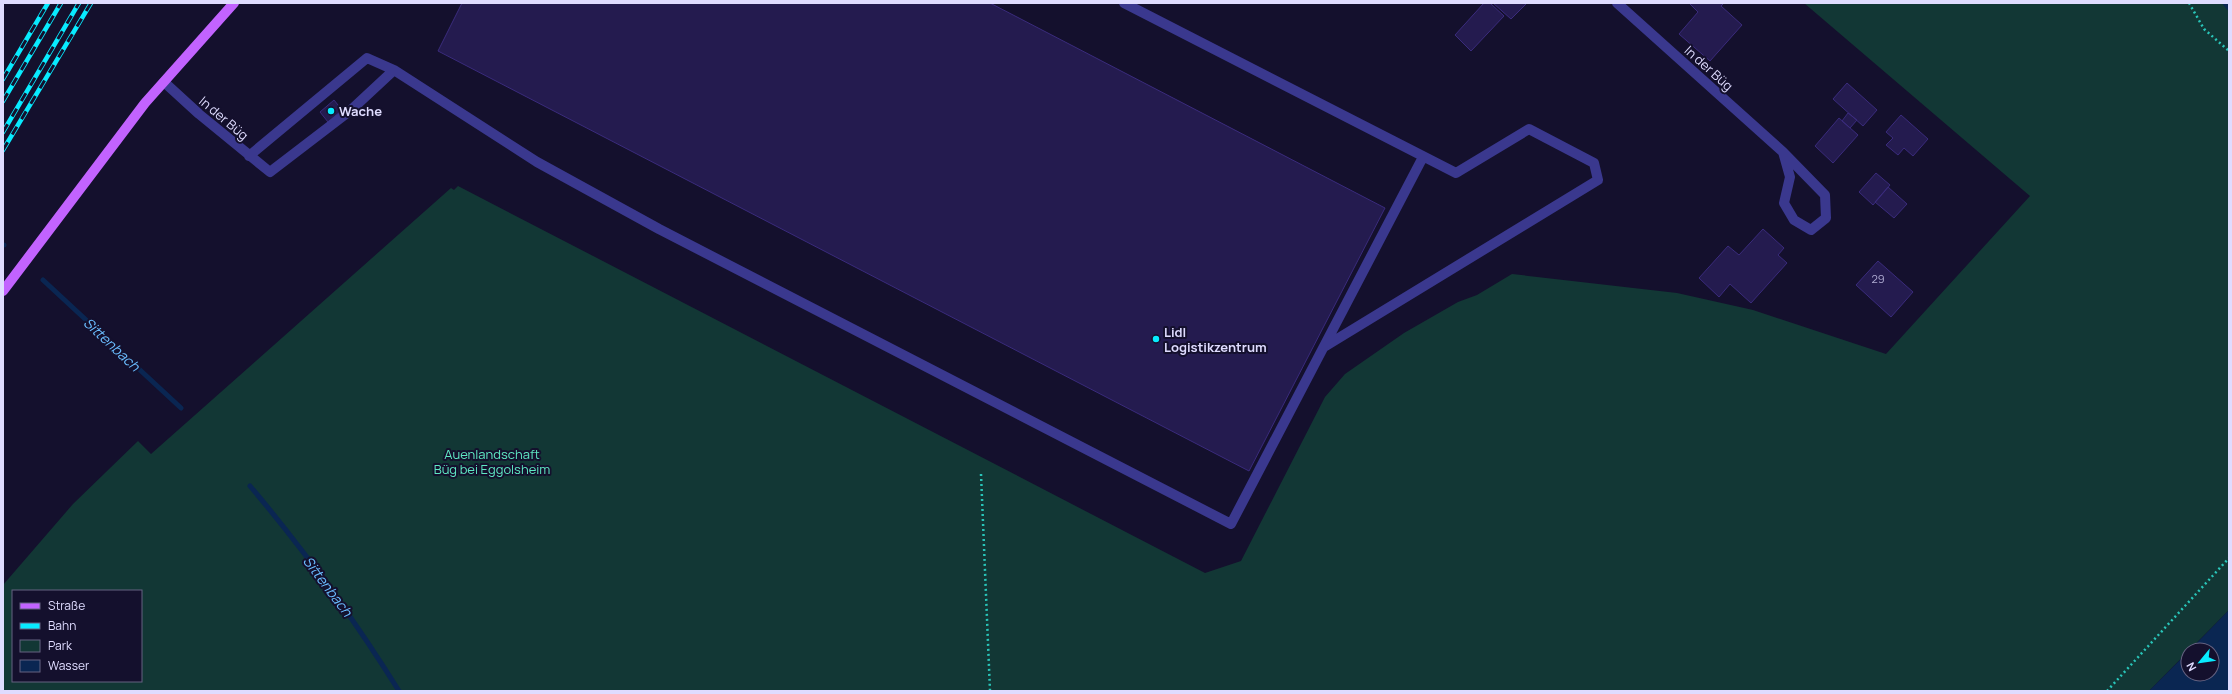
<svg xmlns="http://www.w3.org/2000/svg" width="2232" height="694" font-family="Manrope,sans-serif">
  <rect width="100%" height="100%" fill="#14102d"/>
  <path fill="#123735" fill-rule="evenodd" d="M1804 3H2229V610L2149 691H3V585L73 504 138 441 151 454 451 188 454 190 458 186 1205 573 1241 561 1325 397 1345 374 1404 333 1458 302 1477 295 1512 274 1677 293 1753 310 1886 354 2030 196ZM13 591H141V681H13Z"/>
  <path fill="#0a2652" d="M2229 610V691H2149L2188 652V674H2212V650H2190Z"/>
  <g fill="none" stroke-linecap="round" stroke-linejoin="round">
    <path stroke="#0a2652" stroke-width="5" d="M2225 3 2229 8
      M3 245H4
      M43 280 181 408
      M250 486C305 551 354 619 399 691"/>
  </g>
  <path fill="#241b4f" stroke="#3a2b7c" d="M462 3H990L1385 208 1249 471 438 51Z
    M1484 3H1490L1504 16 1471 51 1455 35Z
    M1493 3H1527L1511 19Z
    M1724 3 1721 6 1742 25 1710 61 1679 34 1698 12 1689 3Z
    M1847 83 1877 110 1863 126 1833 99Z
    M334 100 342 110 328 122 320 112Z
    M1848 113 1857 120 1850 128 1842 121Z
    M1901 115 1928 139 1913 156 1904 148 1898 155 1886 145 1893 138 1886 132Z
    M1839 118 1858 135 1833 163 1815 146Z
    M1876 173 1890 185 1873 205 1859 192Z
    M1888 187 1907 204 1894 218 1875 202Z
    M1763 229 1784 248 1778 255 1787 263 1751 303 1730 284 1719 297 1699 278 1728 246 1739 255Z
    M1878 261 1913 292 1891 317 1856 285Z"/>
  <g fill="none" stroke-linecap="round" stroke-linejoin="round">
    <path stroke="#29c5b9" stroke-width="2.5" stroke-dasharray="2 3" stroke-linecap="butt" d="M2189 3 2204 29 2229 51
      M981 474 990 691
      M2107 691 2229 558"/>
    <path stroke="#3a388e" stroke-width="10" d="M1124 3 1456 173 1529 129 1594 163 1598 180 1324 347
      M1617 3 1783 152 1825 195 1826 218 1811 230 1794 220 1784 203 1790 177 1783 152
      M164 82 199 114 270 172 351 110 394 70
      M249 156 367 58 394 70 537 162 659 229 1231 524 1423 157"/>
    <path stroke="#c263ff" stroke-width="10" d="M3 291 145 103 234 3"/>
    <defs>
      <path id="rail" d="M3 79 48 3
        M3 101 61 3
        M3 132 79 3
        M3 150 91 3"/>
    </defs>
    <use href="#rail" stroke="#08ebff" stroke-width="4.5"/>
    <use href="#rail" stroke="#14102d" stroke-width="3" stroke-dasharray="9" stroke-linecap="butt"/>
  </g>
  <g fill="#08ebff" stroke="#14102d" stroke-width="1.5">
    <circle cx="331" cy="111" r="4"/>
    <circle cx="1156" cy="339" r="4"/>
  </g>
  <g text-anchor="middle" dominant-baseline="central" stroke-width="4" stroke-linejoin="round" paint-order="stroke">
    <g font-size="11" fill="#b0acd3">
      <text x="1878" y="278">29</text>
    </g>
    <g font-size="13" fill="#dfdcff" stroke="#14102d">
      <text transform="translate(1709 68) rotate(42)">In der Büg</text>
      <text transform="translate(224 118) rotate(40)">In der Büg</text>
    </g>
    <g font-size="13" font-weight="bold" fill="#dfdcff" stroke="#14102d" text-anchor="start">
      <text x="339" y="111">Wache</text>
      <text x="1164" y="332">Lidl<tspan x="1164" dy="15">Logistikzentrum</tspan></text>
    </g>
    <g font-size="13" fill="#5fe8c3" stroke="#14102d">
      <text x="492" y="454">Auenlandschaft<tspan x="492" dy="15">Büg bei Eggolsheim</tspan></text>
    </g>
    <g font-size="14" font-style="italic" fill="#6abdff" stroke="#14102d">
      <text transform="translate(112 344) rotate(43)">Sittenbach</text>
      <text transform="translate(328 586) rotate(53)">Sittenbach</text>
    </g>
  </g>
  <rect width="2232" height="694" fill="none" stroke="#dfdcff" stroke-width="8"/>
  <rect x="12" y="590" width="130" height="92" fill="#14102d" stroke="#656281"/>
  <rect x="20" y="603" width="20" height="6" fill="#c263ff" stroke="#656281"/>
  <text x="48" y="610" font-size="12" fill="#dfdcff">Straße</text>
  <rect x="20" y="623" width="20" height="6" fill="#08ebff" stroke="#656281"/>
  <text x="48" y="630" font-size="12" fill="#dfdcff">Bahn</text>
  <rect x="20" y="640" width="20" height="12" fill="#123735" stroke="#656281"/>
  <text x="48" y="650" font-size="12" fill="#dfdcff">Park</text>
  <rect x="20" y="660" width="20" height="12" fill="#0a2652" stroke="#656281"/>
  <text x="48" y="670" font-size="12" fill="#dfdcff">Wasser</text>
  <g transform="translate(2200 662) rotate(241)"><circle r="19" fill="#14102d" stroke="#656281"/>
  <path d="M0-3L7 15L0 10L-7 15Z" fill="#08ebff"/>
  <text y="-6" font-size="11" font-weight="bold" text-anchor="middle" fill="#dfdcff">N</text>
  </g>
</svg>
